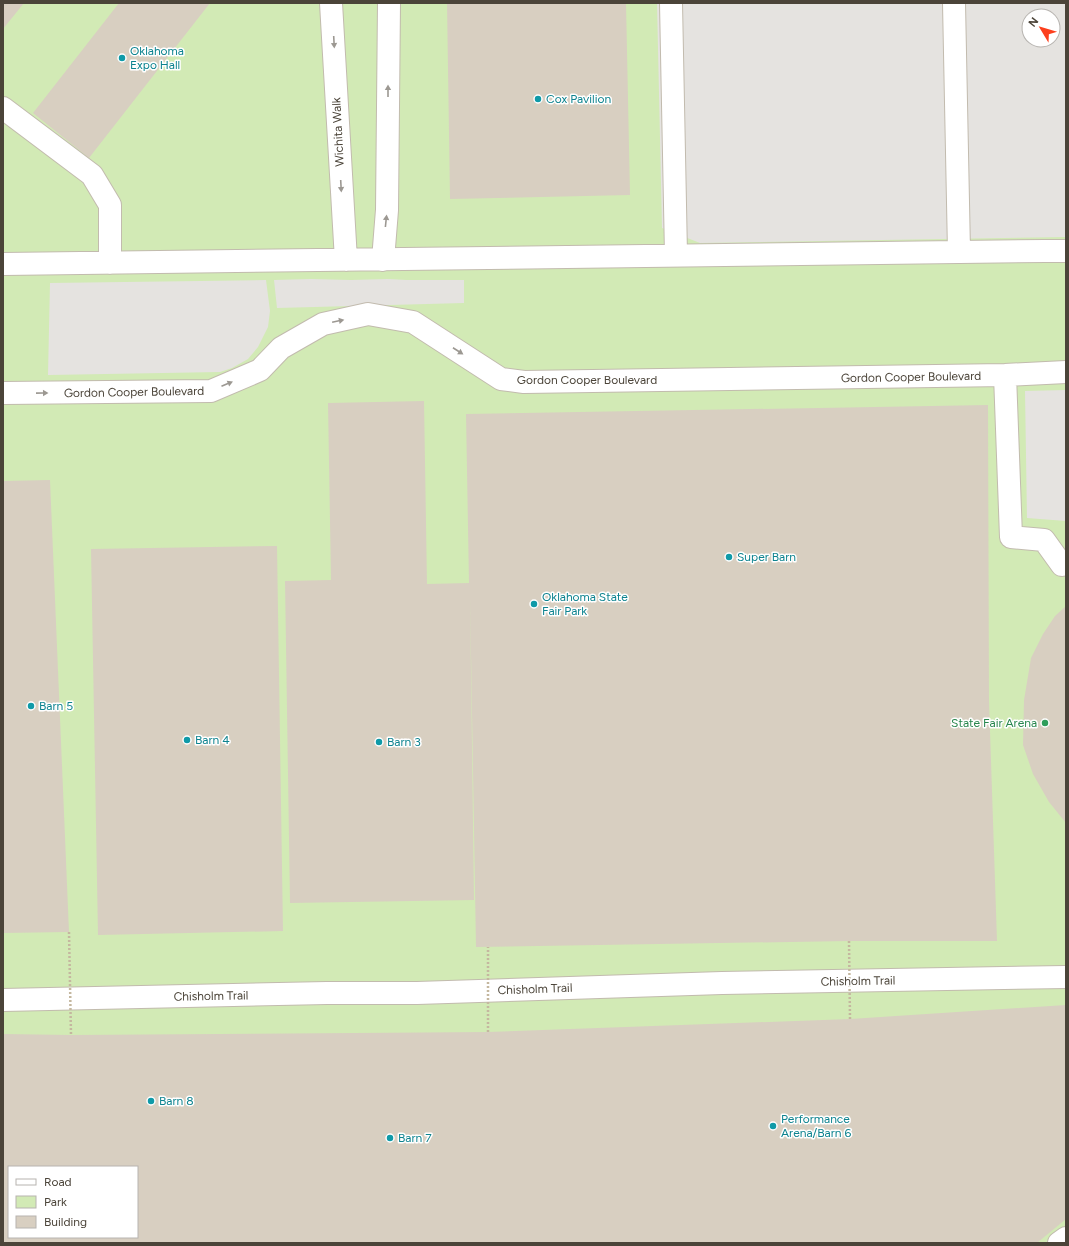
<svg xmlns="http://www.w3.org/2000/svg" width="1069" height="1246" font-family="Figtree,sans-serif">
  <rect width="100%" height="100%" fill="#f6f3ec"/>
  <path fill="#d2eab5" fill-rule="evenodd" d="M3 3H1066V1243H3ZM1029 16H1053V40H1029ZM9 1167H137V1237H9Z"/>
  <path fill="#e5e3e0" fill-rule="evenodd" d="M657 3H1066V237L700 243 662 228ZM1029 16H1053V40H1029Z
    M311 279 351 280 388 279 407 280H464V303L277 308 274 280Z
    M266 280 270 311 268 327 258 347 248 359 232 368 220 372 48 375 50 283Z
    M1066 390V521L1027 518 1025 391Z"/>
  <path fill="#d8cfc1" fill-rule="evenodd" d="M3 3H24L3 29Z
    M119 3H210L89 158 33 113Z
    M447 3H626L630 195 450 199Z
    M424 401 427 584 469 583 466 414 988 405 989 701 997 941H849L476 947 470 594 474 900 290 903 285 581 331 580 328 403Z
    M50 480 69 932 3 933V481Z
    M277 546 283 931 98 935 91 549Z
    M1066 606V823L1049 802 1033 774 1023 745 1024 700 1031 658 1043 634 1055 616Z
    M1066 1005V1219L1037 1243H3V1034L71 1035 488 1032 850 1019ZM9 1167H137V1237H9Z"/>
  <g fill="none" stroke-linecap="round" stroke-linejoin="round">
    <defs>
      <path id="minor" d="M331 3 346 260
        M671 3 676 255
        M954 3 959 252
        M3 108 92 175 110 205V263
        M383 260 387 210 389 3
        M3 264 1045 251H1066
        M1005 375 1011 537 1044 540 1062 565
        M3 393 211 391 260 370 281 348 323 324 368 314 413 322 501 379 524 382 1005 375 1066 372
        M3 1000 327 993H417L722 983 1066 977
        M1059 1243 1066 1238"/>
    </defs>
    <use href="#minor" stroke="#c2bbae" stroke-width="24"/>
    <use href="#minor" stroke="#fff" stroke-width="22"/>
    <path stroke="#c4b79f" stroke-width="2.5" stroke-dasharray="2 2" stroke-linecap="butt" d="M69 932 71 1035
      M849 941 850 1019
      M488 1032V947"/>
  </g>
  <defs><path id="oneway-solid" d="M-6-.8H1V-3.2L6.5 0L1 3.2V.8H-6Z"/></defs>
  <g fill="#9c9892">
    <use href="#oneway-solid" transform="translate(334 42) rotate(87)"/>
    <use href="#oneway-solid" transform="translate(388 91) rotate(-90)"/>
    <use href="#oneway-solid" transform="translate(341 186) rotate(87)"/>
    <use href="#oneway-solid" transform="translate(386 221) rotate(-84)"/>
    <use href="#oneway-solid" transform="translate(338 321) rotate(-12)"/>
    <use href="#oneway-solid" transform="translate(458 351) rotate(33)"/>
    <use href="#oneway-solid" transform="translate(227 384) rotate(-23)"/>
    <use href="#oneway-solid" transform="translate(42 393) rotate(-1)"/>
  </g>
  <g fill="#0f9aa8" stroke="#fff" stroke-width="1.5">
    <circle cx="122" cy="58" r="4"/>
    <circle cx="538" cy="99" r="4"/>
    <circle cx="729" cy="557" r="4"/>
    <circle cx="534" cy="604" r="4"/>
    <circle cx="31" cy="706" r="4"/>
    <circle cx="187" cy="740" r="4"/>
    <circle cx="379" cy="742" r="4"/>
    <circle cx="151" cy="1101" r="4"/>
    <circle cx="773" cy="1126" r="4"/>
    <circle cx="390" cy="1138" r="4"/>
  </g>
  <circle fill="#2e9e5b" stroke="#fff" stroke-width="1.5" cx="1045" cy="723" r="4"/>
  <g text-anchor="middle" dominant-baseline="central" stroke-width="3" stroke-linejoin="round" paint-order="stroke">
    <g font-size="12" fill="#0d838f" stroke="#fff" text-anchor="start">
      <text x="130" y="51">Oklahoma<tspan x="130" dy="14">Expo Hall</tspan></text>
      <text x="546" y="99">Cox Pavilion</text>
      <text x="737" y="557">Super Barn</text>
      <text x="542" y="597">Oklahoma State<tspan x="542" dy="14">Fair Park</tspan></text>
      <text x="39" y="706">Barn 5</text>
      <text x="195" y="740">Barn 4</text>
      <text x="387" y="742">Barn 3</text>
      <text x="159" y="1101">Barn 8</text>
      <text x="781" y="1119">Performance<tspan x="781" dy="14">Arena/Barn 6</tspan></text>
      <text x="398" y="1138">Barn 7</text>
    </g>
    <g font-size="12" fill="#4b4439" stroke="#fff">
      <text transform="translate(338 132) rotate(-93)">Wichita Walk</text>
      <text transform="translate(911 377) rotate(-1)">Gordon Cooper Boulevard</text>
      <text x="587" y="380">Gordon Cooper Boulevard</text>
      <text transform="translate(134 392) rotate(-1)">Gordon Cooper Boulevard</text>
      <text transform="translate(858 981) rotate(-1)">Chisholm Trail</text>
      <text transform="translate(535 989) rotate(-2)">Chisholm Trail</text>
      <text transform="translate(211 996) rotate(-1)">Chisholm Trail</text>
    </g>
    <g font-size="12" fill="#27864d" stroke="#fff" text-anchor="end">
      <text x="1037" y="723">State Fair Arena</text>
    </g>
  </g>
  <rect width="1069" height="1246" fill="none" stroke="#4b4439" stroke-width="8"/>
  <rect x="8" y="1166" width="130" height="72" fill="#ffffff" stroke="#b7b4b0"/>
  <rect x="16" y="1179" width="20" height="6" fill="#ffffff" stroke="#b7b4b0"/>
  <text x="44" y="1186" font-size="12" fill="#4b4439">Road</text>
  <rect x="16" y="1196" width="20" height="12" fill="#d2eab5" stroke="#b7b4b0"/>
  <text x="44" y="1206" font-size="12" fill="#4b4439">Park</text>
  <rect x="16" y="1216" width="20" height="12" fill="#d8cfc1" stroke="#b7b4b0"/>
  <text x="44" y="1226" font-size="12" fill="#4b4439">Building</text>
  <g transform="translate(1041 28) rotate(308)"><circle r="19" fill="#ffffff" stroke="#b7b4b0"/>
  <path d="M0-3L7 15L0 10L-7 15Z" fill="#fc3f1d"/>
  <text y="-6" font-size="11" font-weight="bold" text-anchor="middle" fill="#4b4439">N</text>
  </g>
</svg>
